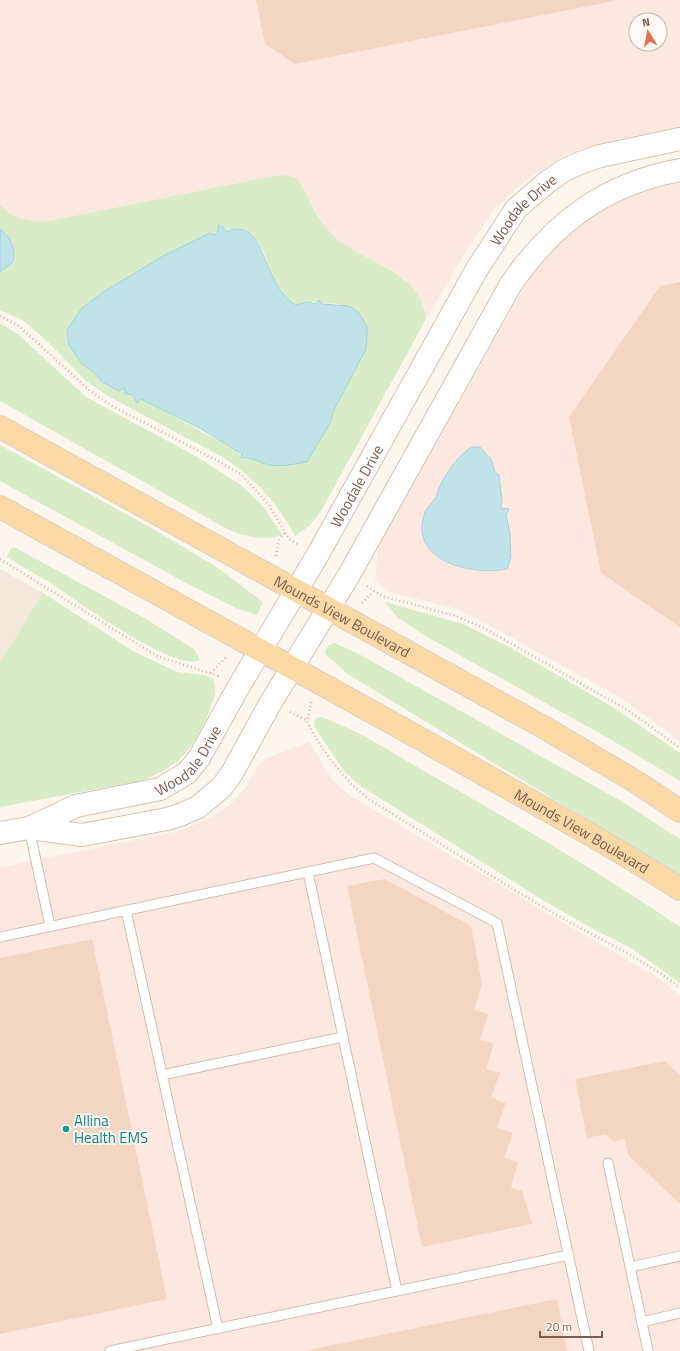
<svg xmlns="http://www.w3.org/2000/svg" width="680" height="1351" font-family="'Titillium Web',sans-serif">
  <rect width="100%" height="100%" fill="#fdf6ec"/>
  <path fill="#f5e8da" d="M0 569 43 593 0 662Z"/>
  <path fill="#fde8e0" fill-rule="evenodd" d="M0 0H680V127L619 139 577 150 563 156 525 181 495 208 463 256 426 319 425 307 404 279 347 247 328 231 310 202 302 184 282 175 248 181 49 221 36 223 24 221 5 210 0 205ZM636 20H660V44H636Z
    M680 183V741L621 698 482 621 457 609 389 592 375 580 378 546 531 275 547 254 579 226 613 204 652 189Z
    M309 742 333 781 349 795 591 939 654 975 680 995V1351H0V867L179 831 208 819 230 805 247 786 257 768 265 759Z"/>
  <path fill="#d8ecc9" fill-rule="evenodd" d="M282 175C287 176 293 176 296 179 304 185 306 194 310 202 317 216 326 229 337 239 366 263 424 274 426 319L320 513 309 526 295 536C275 500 258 481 224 458L108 396 86 381 49 343 24 321 0 310V272L5 269 6 233 0 229V205C13 219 30 223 49 221L248 181ZM218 225 226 232C274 222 261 286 296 305L308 302 339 304 367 337 366 349 358 364 335 408 329 425 307 462C281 466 270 466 245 457L243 458 237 451 150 403 141 399 137 403 125 388 119 391 102 382 96 374 82 364 69 345 67 330 82 308 163 256 210 233 214 235 218 231Z
    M0 323 18 334 86 397 199 458 241 485 262 505 283 535C263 541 248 537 229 530L0 401Z
    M0 445 155 530 218 568 263 602 257 615 236 608 188 584 0 481Z
    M14 547 146 619 194 649 200 660C175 673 73 598 49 582 35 574 21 566 7 557L10 549Z
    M43 593 133 651 177 672 204 675 214 679C214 684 216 689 215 694 210 714 197 741 183 756 172 768 155 775 141 781L0 807V662Z
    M385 602 463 624 509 647 611 706 680 753V781L608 738 422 634 397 617Z
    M334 643 357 653 621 801 680 839V876L349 675 326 655 325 651 328 646Z
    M321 717C361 731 399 757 436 778 519 825 601 873 680 927V983L631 948 597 931 541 899 359 785 344 771 315 728 314 721 316 718Z"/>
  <path fill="#bfe3e8" stroke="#a5d3da" d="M218 225 223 227 226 232C254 220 260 250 269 268 275 282 283 299 296 305L308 302 315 304 319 300 322 304 349 306 358 312 367 326V337L366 349 335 408 329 425 307 462C294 464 282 467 269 465 260 463 250 456 241 458L242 454 237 451 201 429 141 399 137 403 132 395 125 393V388L119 391 102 382 96 374 82 364 69 345 67 330 82 308 102 293 163 256 210 233 215 235 218 231Z
    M0 229C11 237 16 249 13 262L0 272Z
    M472 447H480L491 459 495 472 499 475 502 501 501 509 508 508 509 510 506 514 510 534 511 557 507 569C472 576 407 561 425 512 427 506 433 503 436 497 438 494 438 490 440 486 445 474 460 453 472 447Z"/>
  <path fill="#f3d5c3" d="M256 0H614V1L295 64 265 44Z
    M680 282V627L601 573 569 417 660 286Z
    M385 879 471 926 482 984 474 1010 488 1014 480 1040 494 1043 486 1069 500 1073 491 1098 506 1103 497 1127 513 1133 504 1158 518 1162 511 1187 522 1191 532 1224 422 1247 347 886Z
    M92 939 167 1299 0 1334V958Z
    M665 1061 680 1075V1204L628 1155 624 1139 613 1142 606 1134 587 1138 575 1079Z
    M557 1299 567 1351H308V1350Z"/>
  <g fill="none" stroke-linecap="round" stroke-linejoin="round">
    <defs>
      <path id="lane" d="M29 828 50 926
        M308 872 397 1291
        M126 910 218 1329
        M0 937 374 858 497 923 589 1351
        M162 1075 343 1037
        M608 1163 648 1351
        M630 1267 680 1256
        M642 1322 680 1313
        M110 1351 569 1255"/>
      <g id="secondary">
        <path d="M29 828 82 835 167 819 180 815 198 807 222 787 232 773 271 702 349 575 511 284C554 222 605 184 680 170"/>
        <path id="s1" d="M0 833 29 828 76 806 160 789 187 773 199 758 239 686 317 556 477 269 516 209 546 183 563 171 580 163 600 156 680 139"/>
      </g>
      <g id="primary">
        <path id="s2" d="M0 427 545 728 638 783 680 811"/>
        <path id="s3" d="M0 507C138 583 275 658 412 734 502 785 593 834 680 889"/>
      </g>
    </defs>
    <use href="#lane" stroke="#d1beb0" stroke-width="11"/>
    <use href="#secondary" stroke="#d6c0b0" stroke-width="24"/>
    <use href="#primary" stroke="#dad1cd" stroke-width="24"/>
    <path stroke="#d9b8a5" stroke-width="2.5" stroke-dasharray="1 3" stroke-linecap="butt" d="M0 316 19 326 89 390 112 406 220 462 242 475 268 504 289 539 299 545
      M276 556 279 540 285 532
      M0 559 157 656 221 677
      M367 586 382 596 456 616 484 628 629 711 680 748
      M362 603 374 591
      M211 673 227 656
      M311 702 307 721 315 737 330 759 352 785 370 800C433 838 494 879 557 915 598 939 643 958 680 988
      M290 712 307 721"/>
    <use href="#lane" stroke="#fff" stroke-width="9"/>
    <use href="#secondary" stroke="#fff" stroke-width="22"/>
    <use href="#primary" stroke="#fbd9a5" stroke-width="22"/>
  </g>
  <circle fill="#0f9aa8" stroke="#fffaf3" stroke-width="1.5" cx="66" cy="1129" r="4"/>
  <g text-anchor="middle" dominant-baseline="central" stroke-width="3.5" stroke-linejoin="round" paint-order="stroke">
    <g font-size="15" fill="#7a5c4d" stroke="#fffaf3">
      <text stroke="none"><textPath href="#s1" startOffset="856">Woodale Drive</textPath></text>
      <text stroke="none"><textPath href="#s1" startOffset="532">Woodale Drive</textPath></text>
      <text stroke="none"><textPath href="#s2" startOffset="391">Mounds View Boulevard</textPath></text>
      <text stroke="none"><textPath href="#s1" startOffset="208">Woodale Drive</textPath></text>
      <text stroke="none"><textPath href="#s3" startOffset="666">Mounds View Boulevard</textPath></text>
    </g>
    <g font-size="15" fill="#0d838f" stroke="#fffaf3" text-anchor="start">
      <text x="74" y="1120">Allina<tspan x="74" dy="17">Health EMS</tspan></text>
    </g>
  </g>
  <g transform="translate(648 32) rotate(349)"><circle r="19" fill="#fffaf3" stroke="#cabbb1"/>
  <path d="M0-3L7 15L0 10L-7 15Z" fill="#e76f51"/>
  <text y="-6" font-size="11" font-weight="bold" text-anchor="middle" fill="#7a5c4d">N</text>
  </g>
  <path d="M540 1331v6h62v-6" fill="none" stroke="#7a5c4d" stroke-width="2"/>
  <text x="546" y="1331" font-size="12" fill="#7a5c4d" stroke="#fffaf3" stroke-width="3" paint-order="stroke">20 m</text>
</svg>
